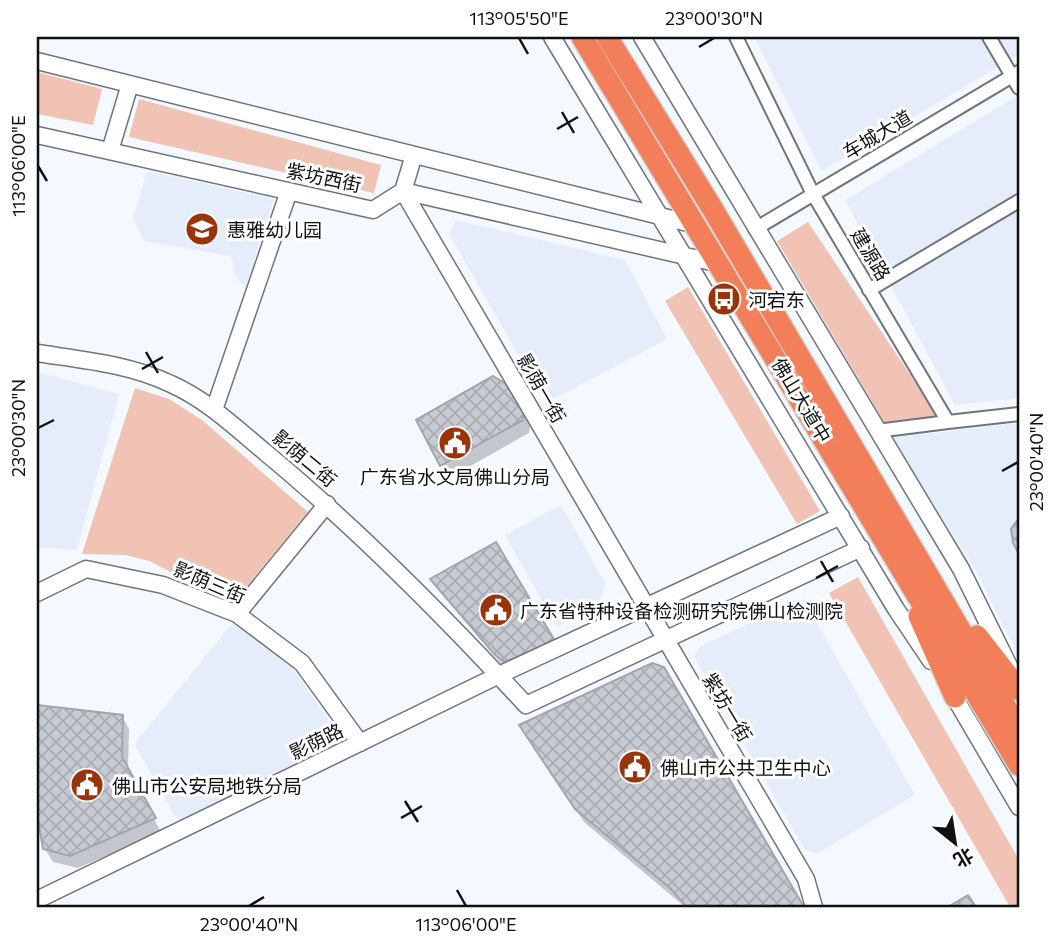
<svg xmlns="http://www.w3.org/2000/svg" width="1056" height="944" font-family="Commissioner,'Noto Sans SC',sans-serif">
  <defs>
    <pattern id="building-cross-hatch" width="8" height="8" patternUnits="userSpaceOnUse" patternTransform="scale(1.75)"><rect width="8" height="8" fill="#c6cbd1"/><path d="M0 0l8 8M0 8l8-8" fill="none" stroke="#a9adb3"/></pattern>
  </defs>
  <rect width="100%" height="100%" fill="#f4f8ff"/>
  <path fill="#e5edfb" d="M757 37H1019V55L822 171 755 39Z
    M1019 95V398L955 405 845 200Z
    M147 171 274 199 245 288 235 276 231 256 144 241 133 218Z
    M456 220 625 260 667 339 546 403 449 234Z
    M37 372 119 394 77 550 37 547Z
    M1019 423V657L976 571 891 438Z
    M561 505 605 583 599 604 557 627 505 535Z
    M803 599 915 795 817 854 805 850 694 657 700 646Z
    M234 621 289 662 337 733 334 745 182 821 175 816 136 747V742Z"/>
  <path fill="#f0c3b4" d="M37 72 102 89 93 125 37 114Z
    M139 99 381 165 374 193 129 137Z
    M808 222 939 418 886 425 777 241Z
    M688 287 820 511 797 524 665 301Z
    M135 388 169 399 202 420 308 512 233 603 149 561 125 555 82 554Z
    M858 577 1019 860V907H1010L829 593Z"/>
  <path fill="#0003" d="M505 385 530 426 529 433 449 478 418 420Z
    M432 579 560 655 514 675 504 667Z
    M662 669 804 907H685L584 822 529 738Z
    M37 707 122 716 129 729 128 771 161 832 78 868 53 862 45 849 37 803Z"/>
  <path fill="url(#building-cross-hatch)" stroke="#a2a6ac" stroke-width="2" d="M493 376 506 384 524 412 523 420 440 466 416 420Z
    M1019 518V554L1013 543 1011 529Z
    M496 542 555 641 505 662 495 655 430 579Z
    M652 663 664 667 804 907H687L670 888 575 809 519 725Z
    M37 705 123 715 122 757 156 818 70 856 43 849 37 813Z
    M968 895 976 907H948Z"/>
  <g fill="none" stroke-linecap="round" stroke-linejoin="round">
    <defs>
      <path id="street" d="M736 37 813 194 948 422 1019 414
        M989 37 1019 88
        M755 229 1019 72
        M869 290 1019 201
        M877 431 948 422"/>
      <path id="secondary" d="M552 37 896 609 931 661
        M642 37 961 569 1011 670
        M37 61 696 225
        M37 135 373 210 403 191 720 264
        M110 151 130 84
        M414 155 403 191 806 879 814 907
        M37 353C83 360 129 364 171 384 207 400 236 428 266 453 359 530 444 616 526 705L861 548
        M214 410 289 191
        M37 593 86 569 163 585 237 614 302 663 360 743
        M237 614 327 504
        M949 688 1019 807
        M37 900 499 675 841 516"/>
      <path id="highway" d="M582 37 1019 765
        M607 37 712 208 1019 730
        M919 616 955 697
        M977 636 1019 690"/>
    </defs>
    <use href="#street" stroke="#71757b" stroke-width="16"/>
    <use href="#secondary" stroke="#71757b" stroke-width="19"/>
    <use href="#highway" stroke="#d4d4d5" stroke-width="24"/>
    <use href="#street" stroke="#fff" stroke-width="12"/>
    <use href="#secondary" stroke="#fff" stroke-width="16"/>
    <use href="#highway" stroke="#f27f59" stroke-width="21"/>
  </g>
  <path fill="none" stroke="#101113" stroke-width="2.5" d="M519 38 528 54M699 47 714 38M562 112 574 133M557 129 578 117M38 166 47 181M146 352 158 373M142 369 163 357M38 428 54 420M1002 471 1018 462M821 561 833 582M816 578 838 566M405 801 418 822M401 818 422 806M457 890 466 906M249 906 264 897"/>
  <defs>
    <symbol id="school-disc" viewBox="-11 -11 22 22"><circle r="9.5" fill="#9a340a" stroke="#fff"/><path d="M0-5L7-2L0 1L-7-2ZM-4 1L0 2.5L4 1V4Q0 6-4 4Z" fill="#fff"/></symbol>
    <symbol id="bus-disc" viewBox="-11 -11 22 22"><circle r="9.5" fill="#9a340a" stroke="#fff"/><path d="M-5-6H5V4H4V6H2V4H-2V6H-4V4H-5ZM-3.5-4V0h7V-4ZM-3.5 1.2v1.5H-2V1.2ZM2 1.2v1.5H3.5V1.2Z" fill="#fff"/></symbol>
    <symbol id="civic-disc" viewBox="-11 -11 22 22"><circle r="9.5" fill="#9a340a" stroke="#fff"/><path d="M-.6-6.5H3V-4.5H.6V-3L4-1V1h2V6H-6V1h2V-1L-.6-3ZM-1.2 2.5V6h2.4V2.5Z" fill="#fff"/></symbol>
  </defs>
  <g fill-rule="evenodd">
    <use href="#school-disc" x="183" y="210" width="38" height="38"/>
    <use href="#bus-disc" x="705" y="280" width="38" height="38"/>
    <use href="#civic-disc" x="436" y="424" width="38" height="38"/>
    <use href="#civic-disc" x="477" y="591" width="38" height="38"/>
    <use href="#civic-disc" x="616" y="748" width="38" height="38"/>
    <use href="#civic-disc" x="68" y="766" width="38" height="38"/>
  </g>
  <g text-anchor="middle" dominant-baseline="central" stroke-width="6" stroke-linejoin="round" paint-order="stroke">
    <g font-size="19" fill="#101113" stroke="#fff">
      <text transform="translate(877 134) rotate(-31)">车城大道</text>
      <text transform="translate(324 177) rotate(12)">紫坊西街</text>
      <text transform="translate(871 254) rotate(59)">建源路</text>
      <text transform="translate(542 388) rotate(60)">影荫一街</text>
      <text transform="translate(802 400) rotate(59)">佛山大道中</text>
      <text transform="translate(305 458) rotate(40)">影荫二街</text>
      <text transform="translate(210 582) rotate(23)">影荫三街</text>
      <text transform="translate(728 707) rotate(59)">紫坊一街</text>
      <text transform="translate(316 741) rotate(-26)">影荫路</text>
    </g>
    <g font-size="19" fill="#101113" stroke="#fff" text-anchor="start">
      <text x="227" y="229">惠雅幼儿园</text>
      <text x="748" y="299">河宕东</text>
      <text x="455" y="476" text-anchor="middle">广东省水文局佛山分局</text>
      <text x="520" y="610">广东省特种设备检测研究院佛山检测院</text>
      <text x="660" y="767">佛山市公共卫生中心</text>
      <text x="112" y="785">佛山市公安局地铁分局</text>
    </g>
  </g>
  <rect width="1056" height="944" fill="none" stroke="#ffffff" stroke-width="77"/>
  <g transform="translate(955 843) rotate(150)" stroke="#ffffff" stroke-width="5" paint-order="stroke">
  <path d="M0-5L12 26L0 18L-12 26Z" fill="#101113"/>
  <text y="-10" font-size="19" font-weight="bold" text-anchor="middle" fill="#101113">北</text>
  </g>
  <rect x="38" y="38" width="980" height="868" fill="none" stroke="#101113" stroke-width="2.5"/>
  <g font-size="18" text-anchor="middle" fill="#101113">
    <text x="519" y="25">113°05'50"E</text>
    <text x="714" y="25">23°00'30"N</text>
    <text transform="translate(19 166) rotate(-90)" y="6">113°06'00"E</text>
    <text transform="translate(19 428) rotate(-90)" y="6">23°00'30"N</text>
    <text transform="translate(1037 462) rotate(-90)" y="6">23°00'40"N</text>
    <text x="249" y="931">23°00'40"N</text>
    <text x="466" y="931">113°06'00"E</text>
  </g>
</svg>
